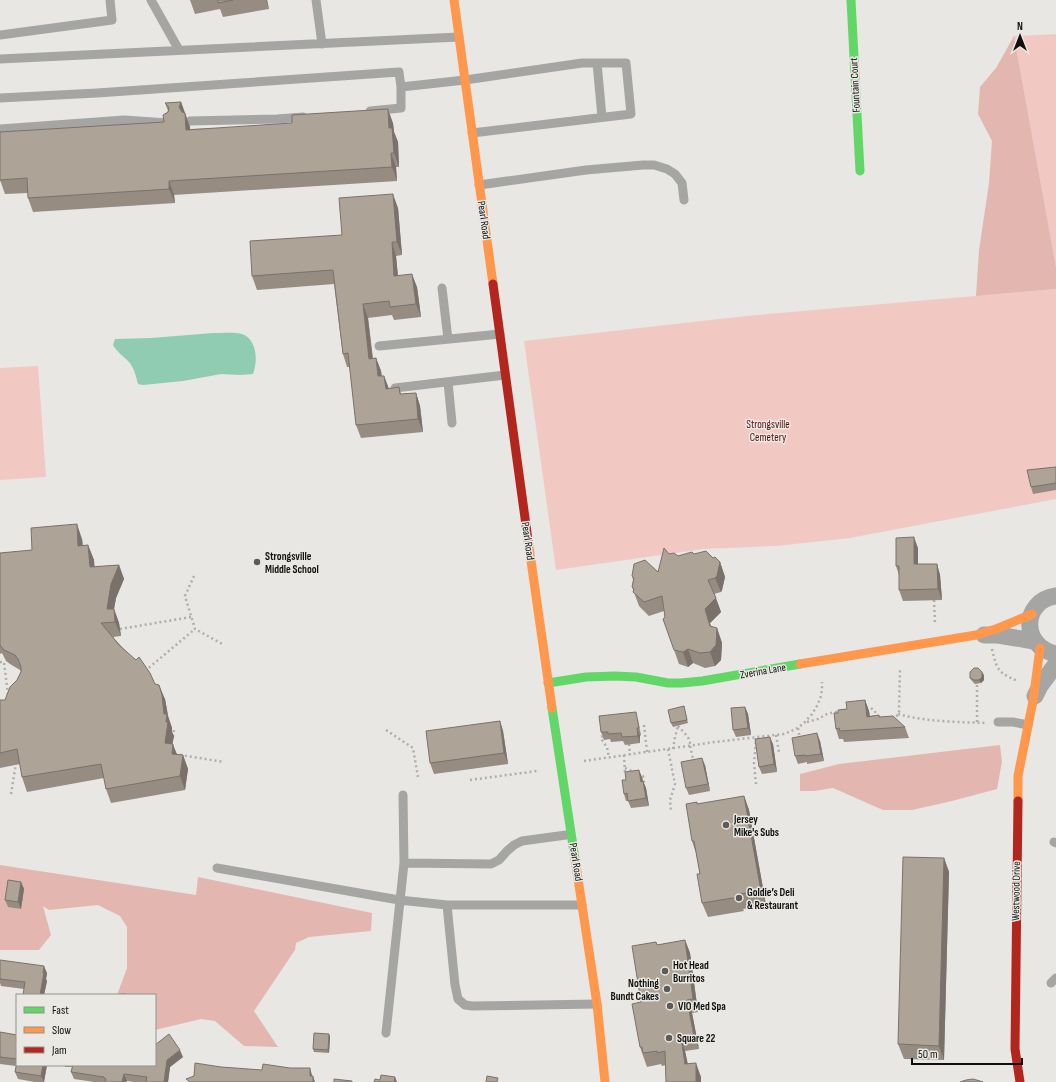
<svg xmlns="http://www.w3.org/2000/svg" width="1056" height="1082" font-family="'Sofia Sans Condensed',sans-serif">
  <rect width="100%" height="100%" fill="#e8e7e4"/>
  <path fill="#f1c9c2" d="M1056 34V267L1014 36Z
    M1056 289V499L850 538 777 546 703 549 556 570 524 341 746 316Z
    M38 366 46 477 0 480V368Z"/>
  <path fill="#e3b7b0" d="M1014 36 1056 267V289L976 296 979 250 989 183 992 141 978 114 980 87 996 68Z
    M1000 745 1002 762 997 789 952 801 912 810H883L833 788 814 791H800V774L839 764Z
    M0 865 196 895 198 877 372 913 371 931 309 937 296 943 295 950 254 1011 278 1047 244 1046 215 1021 201 1019 155 1030V995H117L127 968V927L120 916 98 905 49 910 43 906 51 935 39 950H0Z"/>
  <path fill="#90ccb1" d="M213 333C220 333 236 332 242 334 257 339 258 361 253 374L240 375 221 374 183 381 143 385 138 384C136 376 134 368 129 362 123 356 117 352 113 345L115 339 151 338Z"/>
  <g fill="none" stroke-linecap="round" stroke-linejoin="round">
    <path stroke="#aeaead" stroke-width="2.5" stroke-dasharray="2 3" stroke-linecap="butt" d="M194 576 185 596 195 629 224 645
      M934 600 935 624
      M120 629 191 617
      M992 649C997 670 998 673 1018 681
      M0 662H4L8 695
      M145 671 195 629
      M866 708H871L875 711 877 718
      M898 714C927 722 958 722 987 723
      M892 719 898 715 899 712 900 668
      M807 722 818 719 827 714 840 711
      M977 722V684
      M644 725 647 752
      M678 726 688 737 691 746
      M798 728 800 739
      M386 730 413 748 418 777
      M776 735 779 752
      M603 736 601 737 603 742 607 747 609 758
      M173 737 174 729
      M629 744 630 755
      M690 746 694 763
      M668 749 675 784 670 800 671 811
      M673 749 675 737 678 726
      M175 754 224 762
      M624 755 625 774
      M584 761 715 742 784 734 796 729 804 723 812 714 818 704 821 696 822 689V682
      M625 768 634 772
      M638 774 643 776 644 783H643
      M470 780 537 771
      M756 784 754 763 756 741
      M11 794 16 763"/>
    <path stroke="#a5a5a3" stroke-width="9" d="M151 0 179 50
      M316 0 322 44
      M0 35 112 20 110 0
      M0 59 459 37
      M597 63 602 117
      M401 87 465 80 582 63H626L631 114 472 133
      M0 98 97 93 399 72 401 87V108L370 111
      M190 121 277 119 303 117
      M0 129 124 120 168 123
      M479 185 586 170 643 165H654L667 169 675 174 682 183 684 200
      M442 288 448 339
      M379 346 500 334
      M448 382 452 423
      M395 388 505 375
      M998 722H1013L1028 725
      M1054 842 1056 843
      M404 863 491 864 499 860 507 851 514 845 522 841 566 835
      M217 868 399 900 447 905H582
      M447 905 455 985 458 999 465 1005 472 1006 597 1004
      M1051 983 1056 978
      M386 1033 404 863 403 795"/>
    <path stroke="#a5a5a3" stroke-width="17" d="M1056 596C1021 601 1021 647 1056 654
      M984 635H998L1034 641
      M1035 696 1040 686 1056 664"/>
    <path stroke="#63d668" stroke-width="9" d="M851 0 860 171
      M548 683 586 677 615 676 636 677 668 683H681L702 681 800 664
      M552 708 575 859"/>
    <path stroke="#ff974d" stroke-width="9" d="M454 0 493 284
      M528 540 552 708
      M800 664 976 635 996 629 1032 614
      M1018 801V776L1033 701 1040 648
      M575 859 597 1004 605 1082"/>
    <path stroke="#b3261e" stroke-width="9" d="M493 284 528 540
      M1018 801 1015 1049 1020 1082"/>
  </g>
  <path fill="#968c82" d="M190 0H267L269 9 223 17 220 9 195 14Z
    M181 102 190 127V129L393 123 394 132 398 142 399 167H396L397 181 174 195 175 203 33 212 28 198V193L5 194 0 180 164 122 168 111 165 103Z
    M398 208 402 255 396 256 398 275 417 287 421 317 394 320 392 315 368 318 373 358H376L381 371 382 376H384L389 389 399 387 401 394 416 393 420 406 423 432 361 438 356 425 350 367H347L343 354 334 284 257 290 252 276 342 235Z
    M1056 467V490L1033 494 1031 487Z
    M82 539 83 546 88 545 94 560V567L119 565 124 579 116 598 114 609 119 623 121 636 113 637 155 684 165 699 167 710 168 716 172 728V732L174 736 172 744 177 754 183 755 188 769 185 790 111 803 106 789 104 778 27 792 22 777 20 764 0 768V700H5L17 680 21 671 20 670 10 664 6 661 2 653 0 654V553L32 550Z
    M918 548V564H937L940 575 942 600 903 601 899 590V575L896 566Z
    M669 554 678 556 694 554 713 558 720 562 725 577 722 590 721 592 714 594 721 612 710 623 711 627 717 628 722 643 721 660 715 666 705 668 693 663 688 667 679 664 663 619 665 617 664 611 649 616 639 606 632 587 633 580 632 576 658 572Z
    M984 675V680L981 683 975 684 972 681 970 678Z
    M865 700 869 711 870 716 879 715 880 717 905 727 909 738 844 742 843 739H839L836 729 838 713Z
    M684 706 688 723 673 727 671 723Z
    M745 707 748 714 751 735 736 737 733 730Z
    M638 720 641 735 640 736V743L625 745 623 741 611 742 610 739 604 740 601 732Z
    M500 721 503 731 508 764 434 774 430 763Z
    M820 741 824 761 807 764V762L798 764 795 756Z
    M773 744 777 772 762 774 759 767Z
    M705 765 710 791 689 795 686 788Z
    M642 777 643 781 646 788 649 806 631 808 628 801H626L624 794Z
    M744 796 749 810 766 905 743 909 744 911 708 917 702 903 700 874 696 853 692 841 698 804Z
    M944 858 949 872 944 1060 904 1059 898 1044Z
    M21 882 24 889 21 909 8 907 5 900Z
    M685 940 690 953 698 1012 692 1013 699 1049 685 1051 688 1064 701 1077V1082H666V1065L662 1066 661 1064 647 1067 640 1047 641 1002 657 945Z
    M0 965 47 973 46 979 47 981 44 995H23L24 989 1 986 0 983Z
    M0 1032 17 1035V1065H47L44 1082H35L18 1079 15 1072 16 1066 0 1064Z
    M329 1034 330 1037 329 1053 314 1052 313 1049Z
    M183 1057 170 1067 168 1082H134L127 1081 126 1082H94L74 1079 71 1072 72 1067H65V1065H155Z"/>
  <path fill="#7a726a" d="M266 0H267L269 9Z
    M181 102 190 127 191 144 179 107Z
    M388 109 393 123 394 132 398 142 399 167 394 153 389 128Z
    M391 153 396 167 397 181 392 167Z
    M169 181 174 195 175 203 169 189Z
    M393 194 398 208 402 255 397 242Z
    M392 242 396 256 399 289 394 276Z
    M412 274 417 287 421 317 416 304Z
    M363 304 368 318 374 372 369 359Z
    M376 358 381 371 383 390 378 376Z
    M384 376 389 389H386Z
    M416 393 420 406 423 432 418 419Z
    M77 524 82 539 84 561 78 546Z
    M914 537 918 548V575L914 564Z
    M88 545 94 560 96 582 90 567Z
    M720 562 725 577 722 590 721 592 715 578Z
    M937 564 940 575 942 600 938 589Z
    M119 565 124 579 116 598 114 609 119 623 121 636 115 622 107 609 111 584Z
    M716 598 721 612 710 623 715 641 710 626 705 609Z
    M717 628 722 643 721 660 715 666 710 652Z
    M688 649 693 663 688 667 683 652Z
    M982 672 984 675V680L981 683 979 680Z
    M159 685 165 699 167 710 168 716 172 728V732L174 736 170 757 165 743Z
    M865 700 869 711 871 728 867 717Z
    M745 707 748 714 751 735 748 728Z
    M500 721 503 731 508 764 504 753Z
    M637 728 640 736V743L638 736Z
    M817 733 820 741 824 761 821 754Z
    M770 737 773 744 777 772 774 764Z
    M173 744 178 758 172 754Z
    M183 755 188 769 185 790 180 776Z
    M702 758 705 765 710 791 708 784Z
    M639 770 642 777 644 789 641 782Z
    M643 781 646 788 649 806 646 798Z
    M744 796 749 810 766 905 761 891Z
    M944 858 949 872 944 1060 939 1046Z
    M21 882 24 889 21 909 18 902Z
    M685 940 690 953 698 1012 693 999Z
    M44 966 47 973 46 979 47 981 44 995H40Z
    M687 1000 692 1013 699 1049 694 1036Z
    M329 1034 330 1037 329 1053 328 1050Z
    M681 1038 685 1051 690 1077 685 1064Z
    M180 1050 183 1057 170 1067 168 1082H164L167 1060Z
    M696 1063 701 1077V1082H696Z
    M43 1065H47L44 1082 41 1076Z
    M310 1068 312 1075V1082L310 1076Z
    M124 1074 127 1081 126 1082H122Z
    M313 1076 315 1082H313Z
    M395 1077 397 1082H394Z"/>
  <path fill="#aea397" stroke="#7a726a" d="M218 0H233L218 3Z
    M181 102 179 107 182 112 185 113 186 130 292 123V115L388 109 389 128H392L394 153H391L392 167 169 181V189L28 198 27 178 0 180V132L164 122 163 115 168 112 169 109 168 106 165 103Z
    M393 194 397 242H392L394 276 412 274 416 304 390 307 389 301 363 304 369 359 376 358 378 376H384L386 389 399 387 400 394 416 393 418 419 356 425 348 353 343 354 333 270 252 276 250 241 342 235 339 198Z
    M1056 467V483L1031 487 1027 470Z
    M77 524 78 546 88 545 90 567 119 565 111 584 107 609H114L115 622 101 623 119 645 136 660 139 657 150 673 155 684 159 685 162 695 164 714H167L166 722H168L165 743 173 744 172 754 183 755 180 776 106 789 101 764 22 777 17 749 0 753V700H5L10 687 17 680 21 672V667L18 659 15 655 4 650 0 645V553L32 550 31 528Z
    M914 537V564H937L938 589 899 590V566H896V538Z
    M664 548 669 554 674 553 678 556 692 552 694 554 706 551 713 558 715 557 720 562 717 576 715 578 708 580 716 598 705 609 710 626 717 628 716 645 710 652 700 653 688 649 683 652 674 650 663 619 665 617 662 596 644 602 633 592 634 589 632 587 634 578 632 576 634 564 645 560 658 572Z
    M974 668H978L982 672V677L979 680H974L970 678V672Z
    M865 700 867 717 879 715V717L893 716 905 727 840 731 839 728 836 729 834 713H838V710L847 709 846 702Z
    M684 706 687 720 671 723 668 710Z
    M745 707 748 728 733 730 731 708Z
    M636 712 639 728H637L638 736 622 737 621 733 608 734V732H601L599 716Z
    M500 721 504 753 430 763 426 731Z
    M817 733 821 754 805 756V755L795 756 792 738Z
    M770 737 774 764 759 767 755 739Z
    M702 758 708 784 686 788 681 762Z
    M639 770 641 782 643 781 646 798 628 801 627 793 624 794 622 780H626L625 772Z
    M744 796 761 891 738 894 739 897 702 903 697 874H700L694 841H692L686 804 697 802V804Z
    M903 857 944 858 939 1046 898 1044Z
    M8 880 21 882 18 902 5 900Z
    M685 940 693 999 687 1000 694 1036 681 1038 685 1064 696 1063V1082H666L665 1051 657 1053V1051L643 1053 642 1047H640L632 1004 641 1002 632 946 656 942 657 945Z
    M0 960 44 966 43 973H44L40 995H23L25 982 0 979Z
    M121 994 133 995H121Z
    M0 1032 17 1035V1059L0 1057Z
    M314 1033 329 1034 328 1050 313 1049Z
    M169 1034 180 1050 167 1060 164 1082H146L147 1077 124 1074 122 1082H105L106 1079 104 1078V1077L71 1072 73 1065H155V1045Z
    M17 1062V1065H43L41 1076 15 1072Z
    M195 1063 221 1067 262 1070 263 1064 290 1068H310V1076H313V1082H190L186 1079 194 1076Z
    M381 1075 395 1077 394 1082H374L375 1079 380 1080Z
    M487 1076 498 1078 497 1082H486Z
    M334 1079 352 1081V1082H334Z
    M973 1079 980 1081 983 1082H960L966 1080Z"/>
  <g fill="#5c5b59" stroke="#e9e8e3" stroke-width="1.5">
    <circle cx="257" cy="562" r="4"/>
    <circle cx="726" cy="825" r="4"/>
    <circle cx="739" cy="898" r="4"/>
    <circle cx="665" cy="971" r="4"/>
    <circle cx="667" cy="989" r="4"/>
    <circle cx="670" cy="1006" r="4"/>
    <circle cx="669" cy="1038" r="4"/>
  </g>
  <g text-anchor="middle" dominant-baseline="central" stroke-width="3" stroke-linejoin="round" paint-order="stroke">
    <g font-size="11" fill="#10100e" stroke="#e9e8e3">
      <text transform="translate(855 85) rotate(-93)">Fountain Court</text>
      <text transform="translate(484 220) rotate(82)">Pearl Road</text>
      <text transform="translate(528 541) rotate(82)">Pearl Road</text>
      <text transform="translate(763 671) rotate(-10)">Zverina Lane</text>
      <text transform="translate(576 862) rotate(81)">Pearl Road</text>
      <text transform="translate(1016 891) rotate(-89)">Westwood Drive</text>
    </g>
    <g font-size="11" fill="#550e0e" stroke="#e9e8e3">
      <text x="768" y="424">Strongsville<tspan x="768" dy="13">Cemetery</tspan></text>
    </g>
    <g font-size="11" font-weight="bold" fill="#10100e" stroke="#e9e8e3" text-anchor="start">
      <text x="265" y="556">Strongsville<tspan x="265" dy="13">Middle School</tspan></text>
      <text x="734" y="819">Jersey<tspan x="734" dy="13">Mike's Subs</tspan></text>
      <text x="747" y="892">Goldie’s Deli<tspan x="747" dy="13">&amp; Restaurant</tspan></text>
      <text x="673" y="965">Hot Head<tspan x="673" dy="13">Burritos</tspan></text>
      <text x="659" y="983" text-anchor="end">Nothing<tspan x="659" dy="13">Bundt Cakes</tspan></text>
      <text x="678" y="1006">VIO Med Spa</text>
      <text x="677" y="1038">Square 22</text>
    </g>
  </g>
  <rect x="16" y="994" width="140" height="72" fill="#e9e8e3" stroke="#92928e"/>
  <rect x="24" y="1007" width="20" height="6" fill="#63d668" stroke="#92928e"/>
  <text x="52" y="1014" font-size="12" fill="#10100e">Fast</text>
  <rect x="24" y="1027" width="20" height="6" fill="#ff974d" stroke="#92928e"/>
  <text x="52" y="1034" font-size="12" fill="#10100e">Slow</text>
  <rect x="24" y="1047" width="20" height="6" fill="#b3261e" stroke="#92928e"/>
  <text x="52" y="1054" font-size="12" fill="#10100e">Jam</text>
  <g transform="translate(1020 36)" stroke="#e9e8e3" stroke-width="3" paint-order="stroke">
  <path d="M0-3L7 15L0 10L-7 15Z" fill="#10100e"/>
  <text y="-6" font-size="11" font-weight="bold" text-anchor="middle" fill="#10100e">N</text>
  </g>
  <path d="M912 1058v6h110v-6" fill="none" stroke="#10100e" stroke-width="2"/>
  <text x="918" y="1058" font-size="12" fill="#10100e" stroke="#e9e8e3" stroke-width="3" paint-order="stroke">50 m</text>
</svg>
